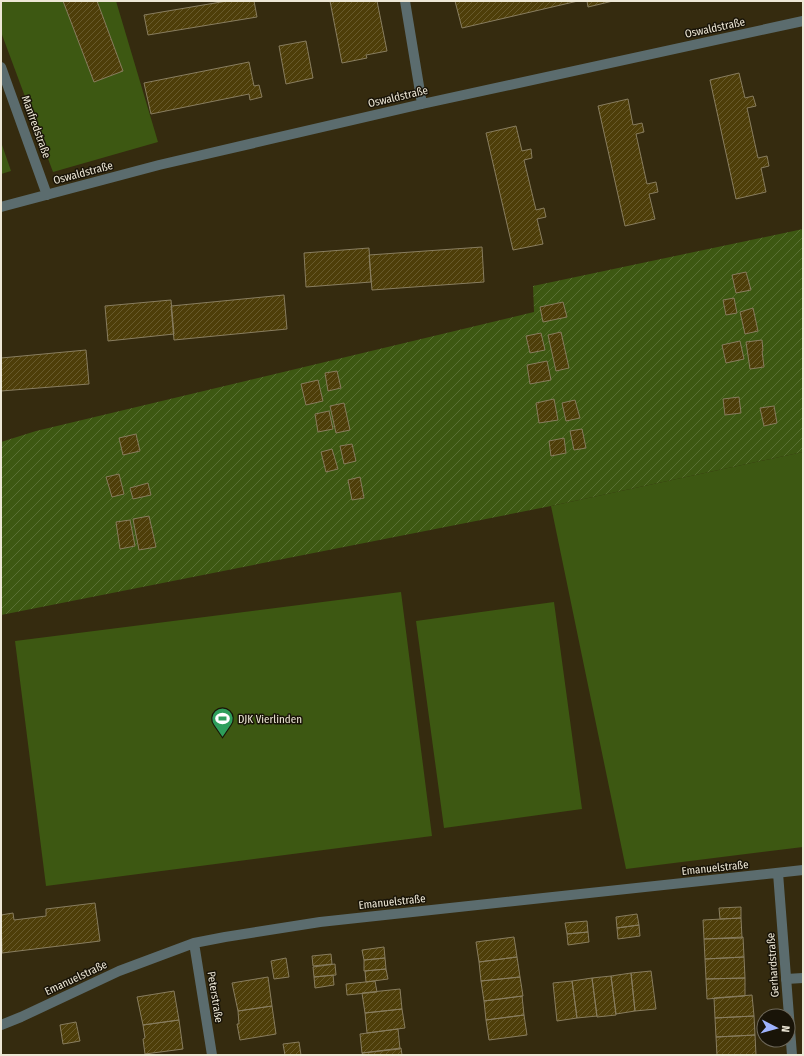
<svg xmlns="http://www.w3.org/2000/svg" width="804" height="1056" font-family="'Fira Sans Condensed',sans-serif">
  <defs>
    <pattern id="garden-furrows" width="10" height="10" patternUnits="userSpaceOnUse"><rect width="10" height="10" fill="#3d5812"/><path d="M-1 1l2-2M0 10L10 0M9 11l2-2" fill="none" stroke="#597034"/></pattern>
    <pattern id="building-hatch" width="6" height="6" patternUnits="userSpaceOnUse"><rect width="6" height="6" fill="#4e3e09"/><path d="M-1 1l2-2M0 6l6-6M5 7l2-2" fill="none" stroke="#685a2c"/></pattern>
  </defs>
  <rect width="100%" height="100%" fill="#352b0f"/>
  <path fill="#3d5812" d="M1 1H116L158 142 53 172 1 32Z
    M1 142 11 171 1 174Z
    M803 452V847L626 869 551 506Z
    M401 592 432 836 46 886 15 641Z
    M554 602 582 809 444 828 416 621Z"/>
  <path fill="url(#garden-furrows)" d="M803 229V452L551 506 1 615V442L36 431 534 312 533 286Z"/>
  <path fill="url(#building-hatch)" stroke="#887d5f" d="M63 1H97L123 71 94 82Z
    M227 1H254L257 17 148 35 144 15Z
    M330 1H377L387 51 366 55 367 58 342 63Z
    M455 1H578L462 28Z
    M587 1H613L588 7Z
    M306 41 313 78 286 84 279 46Z
    M249 62 254 86 259 85 262 97 250 100 249 94 151 114 144 83Z
    M739 73 745 98 753 96 756 106 747 108 758 158 767 156 769 166 761 168 766 192 736 199 710 80Z
    M628 99 633 125 642 123 644 132 636 134 647 184 656 182 658 192 649 194 655 219 625 226 598 106Z
    M516 126 522 151 531 149 532 158 524 160 536 210 544 208 546 217 537 219 543 244 513 250 486 133Z
    M482 247 484 282 372 290 369 255Z
    M369 248 371 282 306 287 304 253Z
    M746 272 751 290 736 293 732 275Z
    M284 295 287 329 174 340 171 306Z
    M734 298 737 313 726 315 723 300Z
    M171 300 174 334 108 341 105 306Z
    M563 302 567 317 543 322 540 307Z
    M753 308 758 331 745 334 740 312Z
    M561 332 569 368 556 371 548 335Z
    M541 333 545 350 530 353 526 336Z
    M762 340 763 351H762L764 367 750 369 746 342Z
    M740 341 744 359 726 363 722 345Z
    M86 350 89 384 1 391V358Z
    M547 361 551 380 530 384 527 365Z
    M337 371 341 388 328 391 325 373Z
    M318 380 323 401 306 405 301 384Z
    M739 397 741 413 725 415 723 399Z
    M554 399 558 420 539 423 536 403Z
    M575 400 580 418 566 421 562 403Z
    M344 403 350 430 336 433 330 406Z
    M774 406 777 423 764 426 760 408Z
    M329 411 333 429 318 432 315 414Z
    M582 429 586 448 574 450 570 431Z
    M136 434 140 451 123 455 119 438Z
    M564 438 566 453 551 456 549 441Z
    M352 444 356 461 344 464 340 446Z
    M332 449 338 469 326 472 321 452Z
    M119 474 124 494 112 497 106 477Z
    M360 477 364 498 352 500 348 480Z
    M148 483 151 495 133 499 130 488Z
    M149 516 156 547 139 550 133 519Z
    M130 520 135 546 120 549 116 522Z
    M95 903 100 941 2 953 1 915 13 913 14 920 46 916V909Z
    M741 907V918L720 919 719 908Z
    M637 914 639 925 617 928 616 917Z
    M741 918 742 938 704 939 703 920Z
    M587 921 588 932 567 934 565 923Z
    M639 925 640 936 618 939 617 928Z
    M588 932 589 942 568 945 567 934Z
    M514 937 517 957 479 962 476 942Z
    M743 937 744 957 705 959 704 939Z
    M384 947 385 958 364 960 362 950Z
    M331 954 332 964 313 966 312 956Z
    M517 957 520 977 481 981 479 962Z
    M744 957 745 978 706 979 705 959Z
    M286 958 289 977 274 979 271 961Z
    M385 958 386 969 364 971V960Z
    M335 964 336 975 314 977 313 967Z
    M386 969 388 979 366 982 365 971Z
    M651 971 656 1009 635 1011 631 973Z
    M631 973 635 1011 616 1014 611 976Z
    M333 975 334 985 315 988 314 977Z
    M611 976 616 1015 597 1017 592 978Z
    M268 977 272 1006 238 1011 232 983Z
    M520 977 523 996 484 1001 481 981Z
    M592 978 597 1016 577 1018 572 981Z
    M745 978V996L707 999 706 979Z
    M375 981 377 992 347 995 346 984Z
    M572 981 577 1018 557 1021 553 983Z
    M400 989 402 1009 365 1013 362 993Z
    M174 991 179 1020 143 1025 137 997Z
    M752 995 754 1016 715 1018 714 998Z
    M522 996 524 1015 486 1020 484 1001Z
    M272 1006 276 1034 240 1040 237 1024H239L238 1011Z
    M402 1009 405 1028 367 1033 365 1013Z
    M524 1015 527 1035 489 1040 486 1020Z
    M754 1016 755 1035 716 1037 715 1018Z
    M179 1020 183 1049 145 1054 143 1039 145 1038 143 1025Z
    M76 1022 80 1041 63 1044 60 1025Z
    M398 1029 400 1049 362 1053 360 1034Z
    M755 1035 756 1055H717L716 1037Z
    M299 1042 301 1055H285L283 1044Z
    M401 1048 402 1055H363L362 1053Z"/>
  <g fill="none" stroke-linecap="round" stroke-linejoin="round">
    <path stroke="#5b6c6e" stroke-width="10" d="M786 979 803 978"/>
    <path stroke="#5b6c6e" stroke-width="10" d="M405 1 422 104
      M1 67 47 195
      M1 207 159 165 422 104 803 21
      M778 873 792 1055
      M194 943 212 1055
      M1 1025 21 1017 119 971 194 943 225 937 320 922 803 870"/>
  </g>
  <defs>
    <symbol id="stadium-pin" viewBox="-11 -11 22 30"><path d="M0 17L-7.5 6A9.5 9.5 0 1 1 7.5 6Z" fill="#2e9e5b" stroke="#191408"/><path d="M0-5a6.5 5 0 1 0 0 10a6.5 5 0 1 0 0-10ZM-3.5-1.8h7v3.6h-7Z" fill="#fff"/></symbol>
  </defs>
  <g fill-rule="evenodd">
    <use href="#stadium-pin" x="210" y="706" width="25" height="34"/>
  </g>
  <g text-anchor="middle" dominant-baseline="central" stroke-width="3" stroke-linejoin="round" paint-order="stroke">
    <g font-size="11" fill="#ede7d6" stroke="#191408">
      <text transform="translate(715 28) rotate(-12)">Oswaldstraße</text>
      <text transform="translate(398 97) rotate(-13)">Oswaldstraße</text>
      <text transform="translate(36 127) rotate(70)">Manfredstraße</text>
      <text transform="translate(83 173) rotate(-15)">Oswaldstraße</text>
      <text transform="translate(715 868) rotate(-6)">Emanuelstraße</text>
      <text transform="translate(392 902) rotate(-6)">Emanuelstraße</text>
      <text transform="translate(773 965) rotate(-94)">Gerhardstraße</text>
      <text transform="translate(76 978) rotate(-25)">Emanuelstraße</text>
      <text transform="translate(215 997) rotate(81)">Peterstraße</text>
    </g>
    <g font-size="11" fill="#ede7d6" stroke="#191408" text-anchor="start">
      <text x="238" y="719">DJK Vierlinden</text>
    </g>
  </g>
  <rect width="804" height="1056" fill="none" stroke="#ede7d6" stroke-width="4"/>
  <g transform="translate(776 1028) rotate(96)"><circle r="19" fill="#191408" stroke="#6e685a"/>
  <path d="M0-3L7 15L0 10L-7 15Z" fill="#9fb3fd"/>
  <text y="-6" font-size="11" font-weight="bold" text-anchor="middle" fill="#ede7d6">N</text>
  </g>
</svg>
